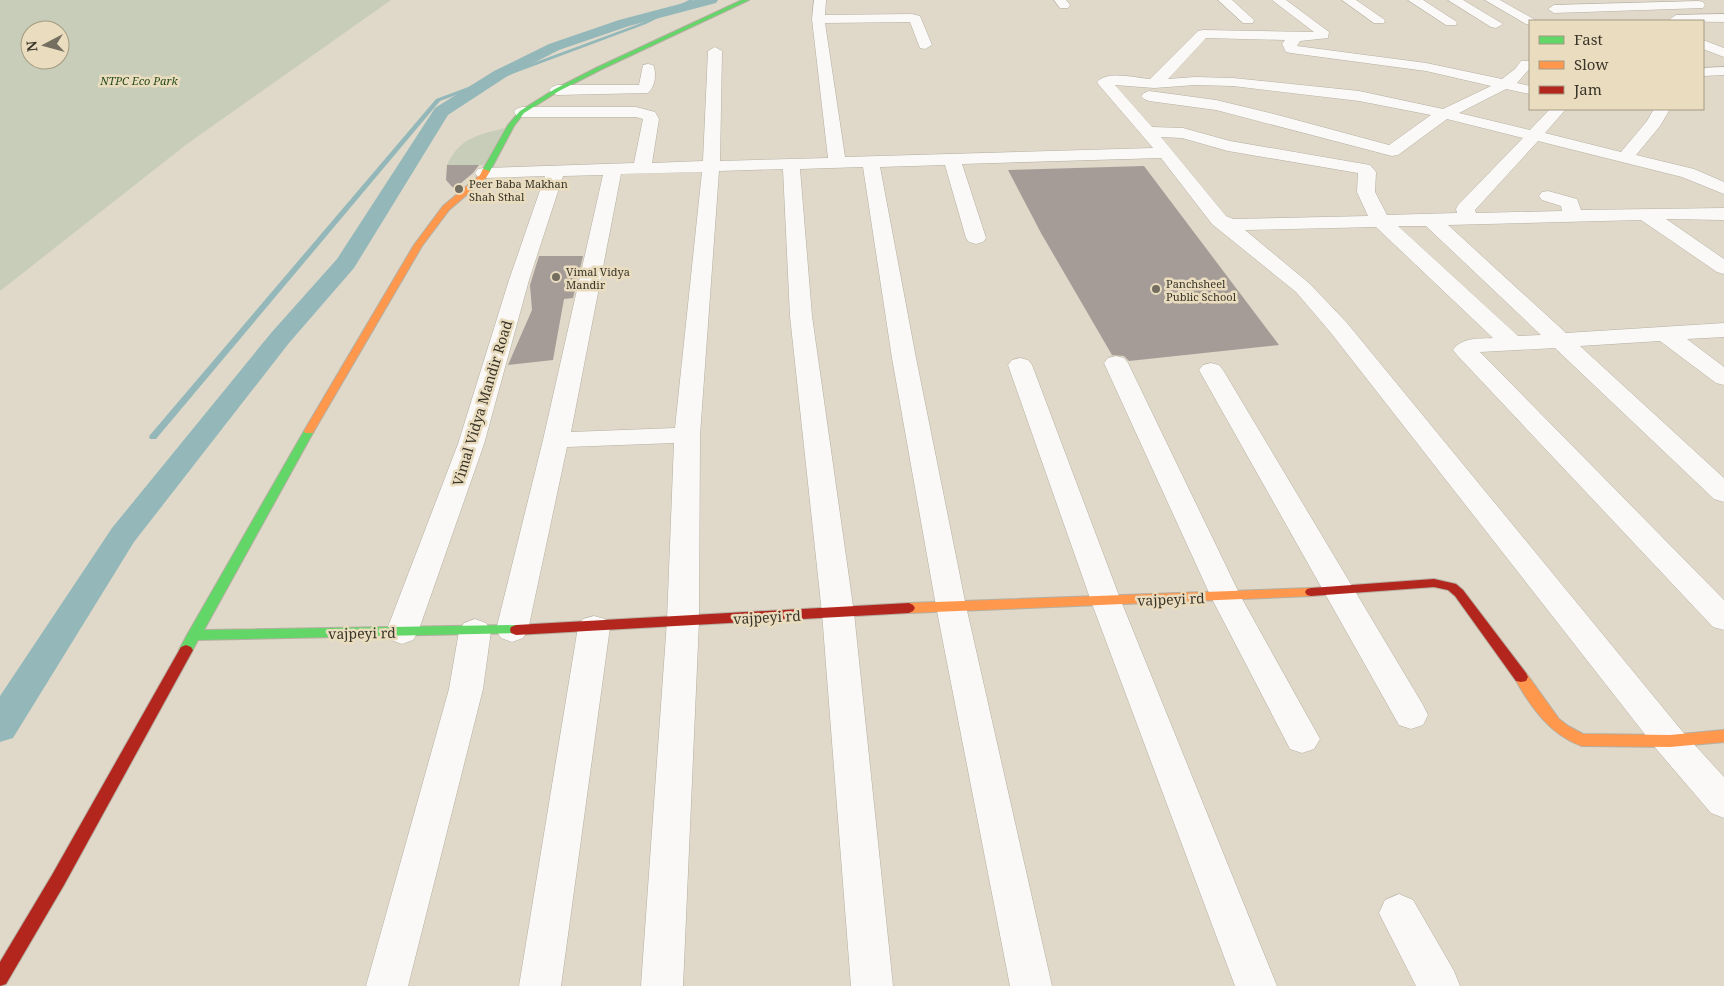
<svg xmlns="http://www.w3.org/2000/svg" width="1724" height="986" font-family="'Noto Serif',serif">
  <rect width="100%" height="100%" fill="#e0d9c9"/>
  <path fill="#c7cdb9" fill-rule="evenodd" d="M0 0H391L187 144 0 291ZM30 30H60V60H30Z
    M505 128 484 165H447C460 137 478 135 505 128Z"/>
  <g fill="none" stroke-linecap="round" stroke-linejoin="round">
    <path fill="#94b8ba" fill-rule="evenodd" d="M689 0H694L646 24 440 101 156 439H150L149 437 150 435 436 99 644 22Z"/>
    <path fill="#94b8ba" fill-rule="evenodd" d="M695 0H718L716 3 629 26 559 50 506 77 448 115 354 268 289 343 134 542 13 738 0 742V696L112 528 271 333 337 259 435 108 494 71 549 44 619 20Z"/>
  </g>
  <path fill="#a59c98" d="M447 165H479L473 173 454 189 446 180Z
    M1144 166 1279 345 1129 361 1124 356 1112 355 1041 233 1008 170Z
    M539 256H583L573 298 564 299 553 360 508 365 532 310 530 285Z"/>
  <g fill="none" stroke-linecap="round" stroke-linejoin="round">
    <defs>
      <path id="street" d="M814 0H826L825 15 912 14 920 16 932 45 925 49 920 48 910 22 825 23 845 157 1153 148 1099 85 1097 82C1107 70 1136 78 1150 79L1198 31 1203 30 1314 32 1272 0H1286L1329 32 1328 38 1300 41 1297 46 1426 63 1502 79 1515 69 1521 61H1530V68L1517 83 1530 86V94L1506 89 1459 113 1530 130 1550 109H1566L1545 133 1621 152 1647 121 1654 109H1670L1660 126 1636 155 1694 169 1724 182V194L1682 177 1538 141 1475 210 1476 213 1562 211 1561 206 1542 200 1539 196 1542 192 1548 191 1577 199 1581 210 1724 208V220L1666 219 1724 259V274L1717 272 1641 220 1448 225 1566 333 1724 323V337L1687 339 1724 367V385L1716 383 1660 341 1580 346 1724 478V502L1714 499 1555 348 1480 352 1724 600V630L1713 627 1457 355 1453 350C1462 337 1479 339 1493 338L1376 227 1245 230 1310 284 1347 323 1682 731 1724 777V818L1711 813 1658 751 1331 333 1296 292 1212 224 1161 158 962 164 986 238 983 242 976 244 969 242 966 238 945 165 880 167 916 358 966 606 1052 986H1010L936 606 892 358 863 167 800 169 812 316 854 613 893 986H851L822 613 790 316 783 169 719 171 700 435 699 621 683 986H641L667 621 674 443 567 447 528 630 523 638 512 642 501 638 496 630 543 440 603 175 563 176 529 280 484 444 418 632 413 640 402 644 391 640 386 632 458 444 509 280 545 176 484 178 478 177 475 173 478 169 484 168 634 163 643 119 636 117H522L516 115 514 112 516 109 522 107H636L655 112 659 119 652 163 703 161 708 51 715 47 722 51 720 161 828 158 812 19ZM1206 38 1285 40 1282 44 1286 52 1291 53 1426 71 1491 86 1443 109 1359 91 1233 78 1195 77 1168 79ZM1115 85 1154 88 1195 85 1233 86 1359 101 1431 115 1389 145 1274 114 1216 100 1149 91 1144 93 1141 96 1144 99 1149 101 1216 110 1392 156 1398 155 1447 119 1523 138 1458 205 1456 209 1457 213 1387 215 1375 192 1376 172 1370 165 1230 141 1183 128 1152 127ZM1161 137 1182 138 1228 151 1358 173 1357 192 1368 216 1233 219 1226 216ZM702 172 675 428 571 432 621 174ZM1398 226H1426L1541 335 1518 336Z
        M1054 0H1066L1070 5 1068 8H1060Z
        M1218 0H1232L1254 20 1253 23H1243Z
        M1342 0H1356L1385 20 1384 23H1374Z
        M1408 0H1423L1457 22 1456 25H1446Z
        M1448 0H1463L1503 24 1496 28 1491 27Z
        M1485 0H1500L1537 21H1530V25L1526 24Z
        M1699 1 1703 2 1705 5 1703 8 1554 13 1548 9 1554 5Z
        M1724 14V22L1671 21 1670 19 1676 15Z
        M1703 40 1724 48V57L1703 49Z
        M648 64 653 65C657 73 655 87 648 93L557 95 552 93 549 90 552 87 557 85H639L643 65Z
        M1724 67V75L1703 76V68Z
        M1116 356 1124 358 1128 363 1241 597 1320 739 1314 749 1302 753 1290 749 1211 597 1104 363 1108 358Z
        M1020 358 1028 360 1032 365 1121 601 1277 986H1235L1091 601 1008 365 1012 360Z
        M1211 363 1219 365 1223 370 1423 705 1428 715 1423 725 1411 729 1399 725 1199 370 1203 365Z
        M594 616 605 619 610 627 561 986H519L578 627 583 619Z
        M475 619 486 623 491 631 483 689 408 986H366L449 689 459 631 464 623Z
        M1399 894 1413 900 1454 971 1460 986H1416L1379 913 1385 900Z"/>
      <path id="fast" d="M742 0H749L602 69 559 91 524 113 514 126 489 173 482 171 508 125 520 111 555 89 598 67Z
        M309 428 314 431 204 630 516 625 521 627 522 630 521 633 198 640 191 653 186 655 181 653 179 650 187 635 304 431Z"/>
      <path id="slow" d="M483 169 490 171 486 178 449 210 422 246 314 431 313 433H305L304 431 414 245 443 206 480 175Z
        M1311 588 1315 589 1317 592 1315 595 1311 596 909 613 905 611 903 608 905 605 909 603Z
        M1521 672 1526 673 1559 719 1568 726 1583 734 1670 735 1724 730V742L1670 747 1582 746C1550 735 1530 706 1514 677L1516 673Z"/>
      <path id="jam" d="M1434 579 1456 584 1463 590 1526 673 1528 677 1526 681 1521 682 1516 681 1455 596 1448 590 1434 587 1311 596 1307 595 1305 592 1307 589 1311 588Z
        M909 603 913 605 915 608 913 611 909 613 516 635 511 633 510 630 511 627 516 625Z
        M186 645 191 647 193 650 64 885 6 984 0 986V962L52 875 181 647Z"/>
    </defs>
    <use href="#street" stroke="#b5afa2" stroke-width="1"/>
    <use href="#fast" stroke="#b5afa2" stroke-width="2"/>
    <use href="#slow" stroke="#b5afa2" stroke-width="2"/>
    <use href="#jam" stroke="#b5afa2" stroke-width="2"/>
    <use href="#street" fill="#faf9f7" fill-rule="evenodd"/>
    <use href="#fast" fill="#63d668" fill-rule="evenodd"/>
    <use href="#slow" fill="#ff974d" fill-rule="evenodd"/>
    <use href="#jam" fill="#b3261e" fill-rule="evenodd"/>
  </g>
  <g fill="#746e61" stroke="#eaddbf" stroke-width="2">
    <circle cx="459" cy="189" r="5"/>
    <circle cx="556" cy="277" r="5"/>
    <circle cx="1156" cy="289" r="5"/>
  </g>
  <g text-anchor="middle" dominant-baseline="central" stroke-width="5" stroke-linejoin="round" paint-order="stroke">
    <g font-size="11" font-style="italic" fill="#264b18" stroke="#eaddbf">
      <text x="139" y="80">NTPC Eco Park</text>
    </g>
    <g font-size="11" fill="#3a3529" stroke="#eaddbf" text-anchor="start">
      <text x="469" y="183">Peer Baba Makhan<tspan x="469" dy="13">Shah Sthal</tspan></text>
      <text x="566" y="271">Vimal Vidya<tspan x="566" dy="13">Mandir</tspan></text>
      <text x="1166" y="283">Panchsheel<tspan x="1166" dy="13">Public School</tspan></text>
    </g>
    <g font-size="14" fill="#3a3529" stroke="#eaddbf">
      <text transform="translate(482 403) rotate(-73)">Vimal Vidya Mandir Road</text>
      <text transform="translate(1171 599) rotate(-2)">vajpeyi rd</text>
      <text transform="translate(767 617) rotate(-3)">vajpeyi rd</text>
      <text transform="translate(362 633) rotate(-1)">vajpeyi rd</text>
    </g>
  </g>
  <rect x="1529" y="20" width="175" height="90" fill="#eaddbf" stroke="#a49a83"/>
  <rect x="1539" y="36" width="25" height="8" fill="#63d668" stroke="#a49a83"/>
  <text x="1574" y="45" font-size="15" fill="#3a3529">Fast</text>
  <rect x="1539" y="61" width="25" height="8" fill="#ff974d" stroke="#a49a83"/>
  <text x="1574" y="70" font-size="15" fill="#3a3529">Slow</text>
  <rect x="1539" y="86" width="25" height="8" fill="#b3261e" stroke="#a49a83"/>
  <text x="1574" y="95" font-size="15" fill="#3a3529">Jam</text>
  <g transform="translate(45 45) rotate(264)"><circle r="24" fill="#eaddbf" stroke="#a49a83"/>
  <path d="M0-4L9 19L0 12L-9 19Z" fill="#746e61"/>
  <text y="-8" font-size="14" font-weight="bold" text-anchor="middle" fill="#3a3529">N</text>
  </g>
</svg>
